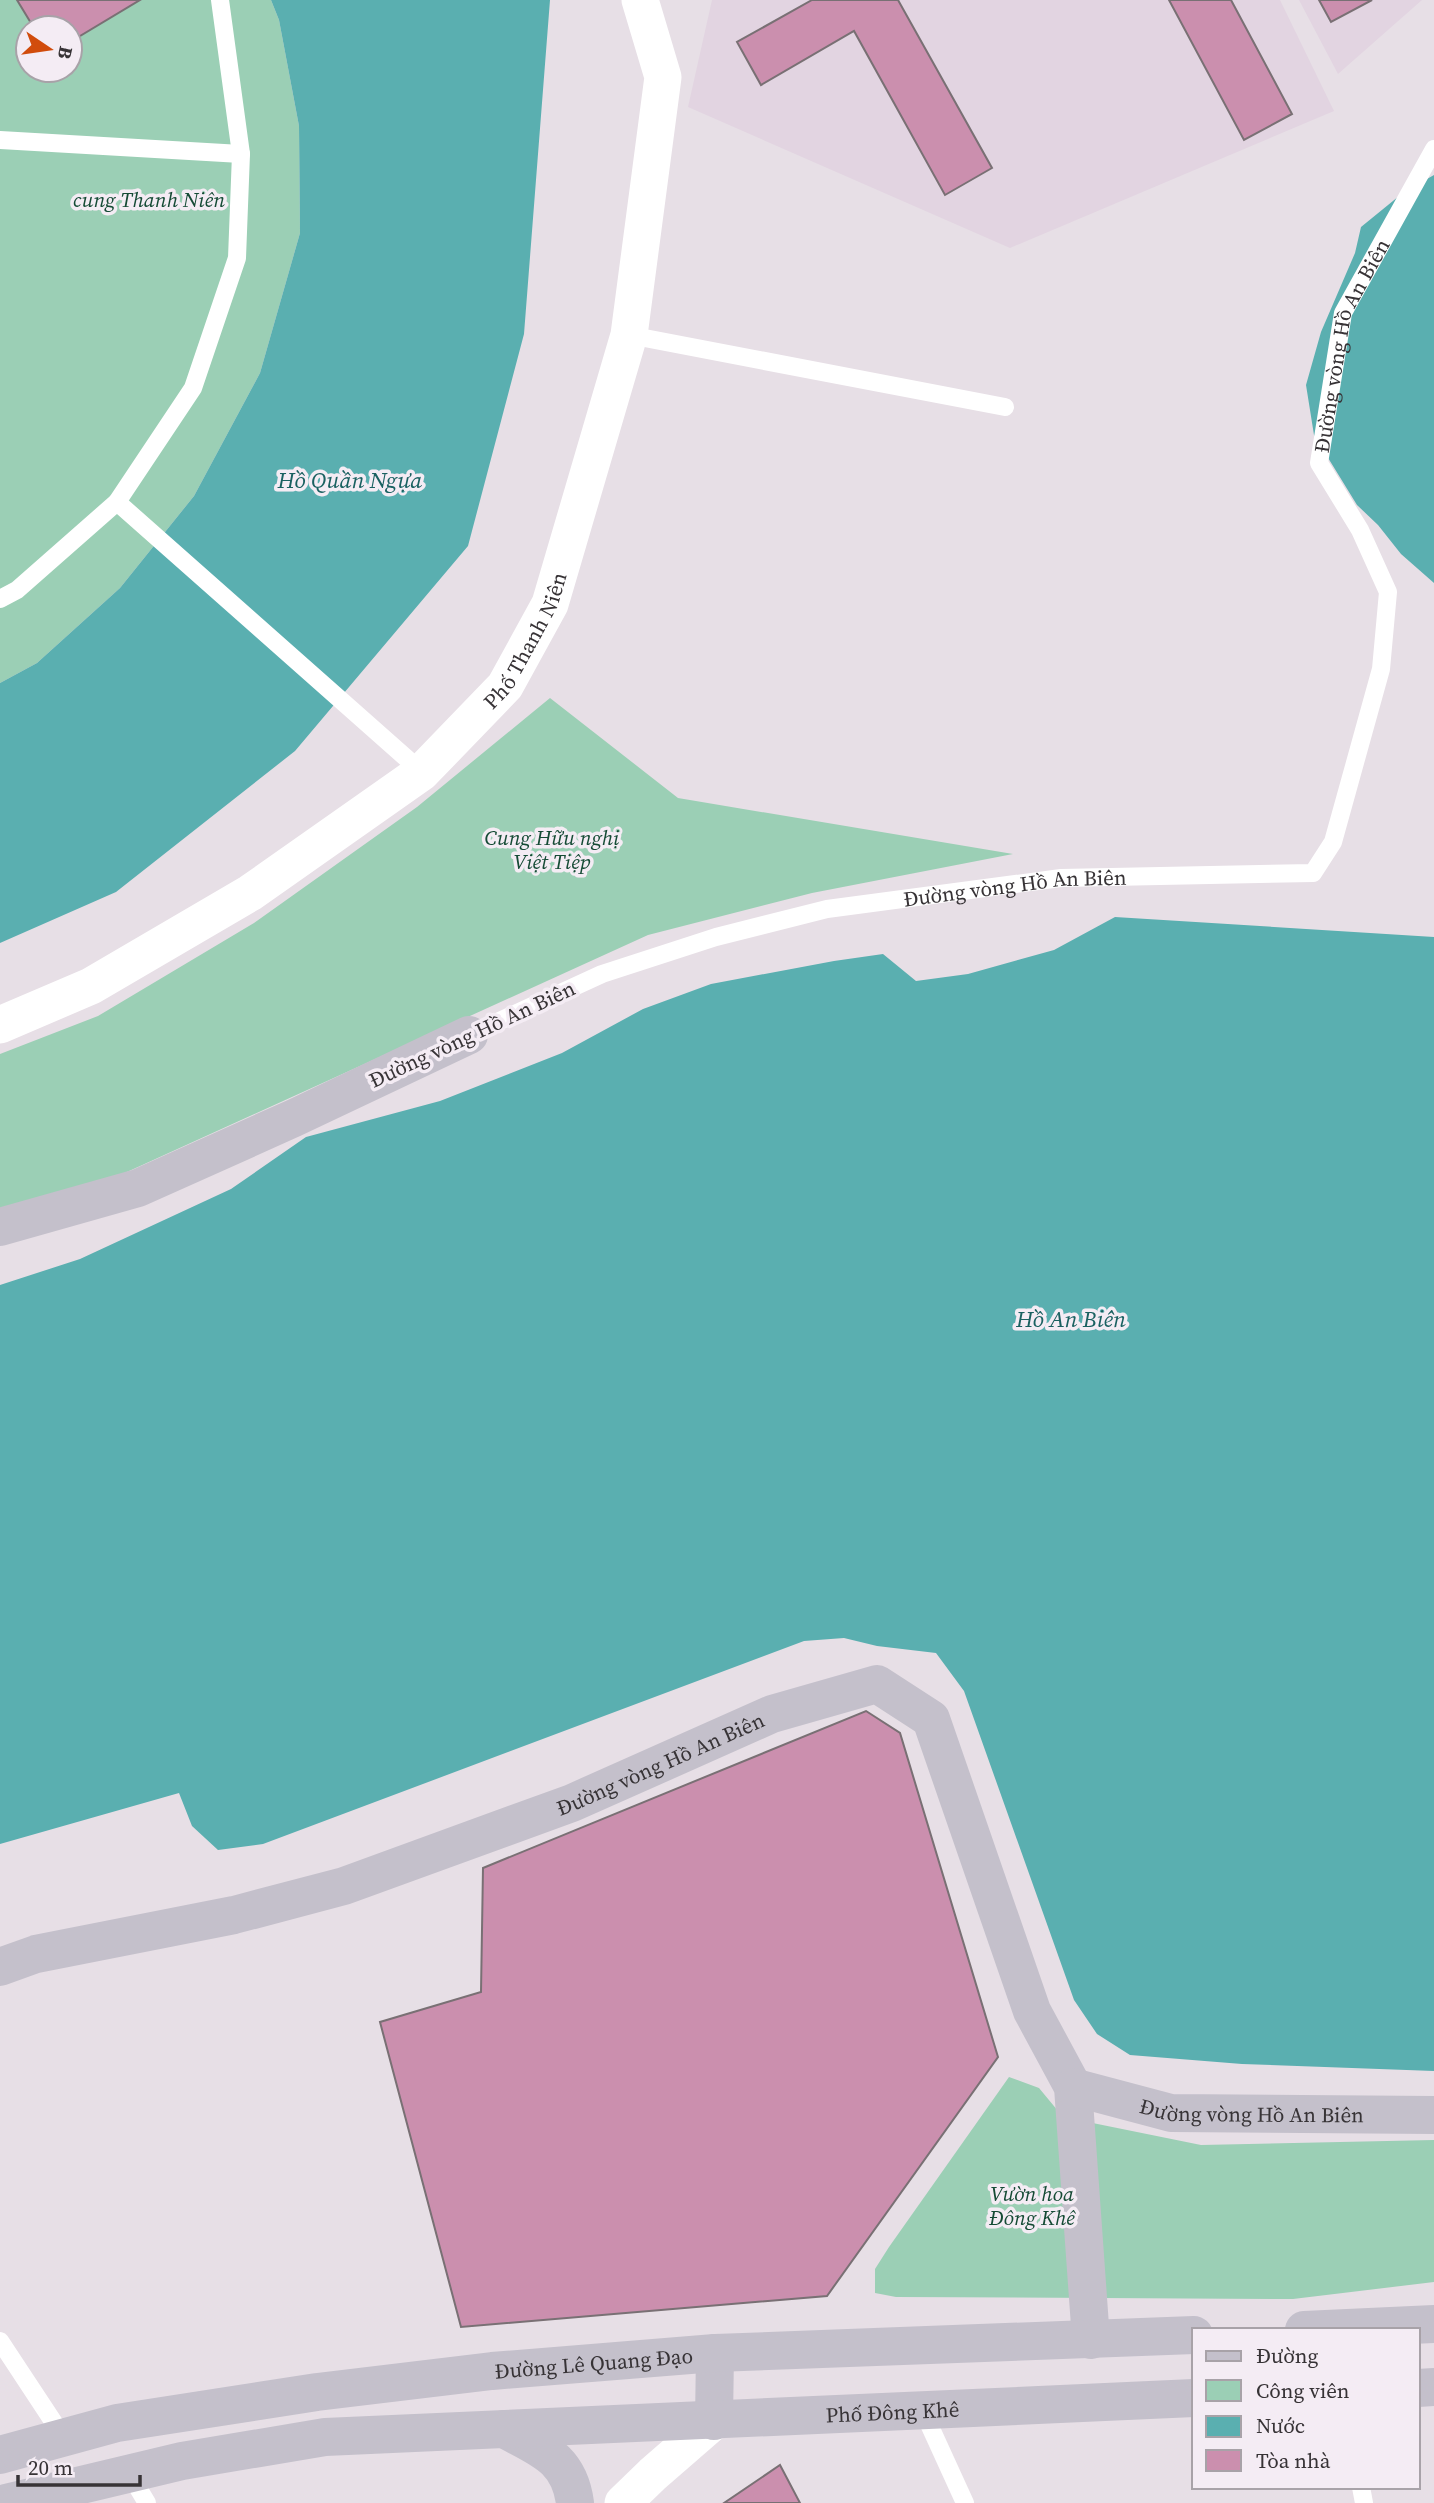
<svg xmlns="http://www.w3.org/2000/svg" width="1434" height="2503" font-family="'Source Serif 4',serif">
  <rect width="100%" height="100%" fill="#e7dfe6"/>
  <path fill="#e2d4e1" d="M712 0H1280L1334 111 1010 248 688 107Z
    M1299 0H1422L1338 74Z"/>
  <path fill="#9bcfb5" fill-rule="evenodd" d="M0 0H271L279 20 299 126 300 233 260 373 194 496 120 588 37 663 0 683ZM28 28H70V70H28Z
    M550 698 678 798 1013 854 812 893 648 935 6 1227H0V1054L98 1016 254 923 417 807Z
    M1009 2077 1039 2088 1063 2117 1201 2145 1434 2140V2282L1293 2299 896 2297 875 2293V2269L889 2247Z"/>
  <path fill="#5aafb0" d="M271 0H550L524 334 468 546 295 751 116 892 0 943V683L37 663 120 588 194 496 260 373 300 233 299 126 279 20Z
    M1434 175V583L1401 554 1378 525 1357 505 1314 435 1306 385 1321 332 1355 253 1361 227 1404 192Z
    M1115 917 1434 937V2071L1242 2064 1130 2055 1097 2034 1074 2000 964 1691 936 1653 877 1646 844 1638 804 1641 263 1844 218 1850 192 1826 179 1793 0 1844V1285L80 1259 231 1189 306 1137 440 1101 562 1053 643 1009 711 984 834 961 883 954 916 981 968 974 1054 950Z"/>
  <path fill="#cb8fae" stroke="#797074" stroke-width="2" d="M17 0H140L70 42V28H34Z
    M812 0H898L992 168 945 195 854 31 761 85 737 42Z
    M1169 0H1231L1292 114 1244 140Z
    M1319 0H1372L1331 22Z
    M866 1711 900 1733 998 2057 827 2296 461 2327 380 2022 481 1992 483 1868Z
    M780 2465 800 2503H724Z"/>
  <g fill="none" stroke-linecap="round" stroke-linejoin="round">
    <g stroke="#fff" stroke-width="18">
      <path d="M0 140 241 154"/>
      <path d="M629 335 1005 407"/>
      <path d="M117 502 422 772"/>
      <path d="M0 599 17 590 117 502 193 388 237 258 241 154 220 0"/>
      <path id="s1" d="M469 1035 602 974 716 937 827 909 1061 878 1313 873 1333 842 1381 669 1388 592 1360 530 1319 463 1343 313 1434 149"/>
      <path d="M0 2341 64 2438"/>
      <path d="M923 2411 965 2503"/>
      <path d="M129 2473 147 2503"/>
      <path d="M1361 2487 1364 2503"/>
    </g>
    <g stroke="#fff" stroke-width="37">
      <path id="s2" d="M0 1025 91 986 250 893 422 772 505 686 550 604 629 335 663 77 640 0"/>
      <path d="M623 2503 653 2474 714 2421"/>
    </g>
    <g stroke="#c4c0cb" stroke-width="38">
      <path d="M0 1227 138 1188 294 1118 469 1035"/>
      <path id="s3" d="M0 1967 36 1954 234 1915 344 1886 572 1803 772 1714 877 1684 931 1719 1032 2011 1073 2087 1091 2340"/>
      <path id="s4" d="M1073 2087 1171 2113 1434 2115"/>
      <path d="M1304 2330 1434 2324"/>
      <path d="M1418 2388 1434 2387"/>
      <path d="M714 2421 715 2353"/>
      <path d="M504 2429C540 2449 569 2457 575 2503"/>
      <path id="s5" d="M0 2455 117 2423 317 2392 492 2371 715 2353 1194 2335"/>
      <path id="s6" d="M6 2503 182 2461 325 2437 1194 2398"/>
    </g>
  </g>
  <g text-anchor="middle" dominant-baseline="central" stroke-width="7" stroke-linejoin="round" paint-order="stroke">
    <g font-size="21" font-style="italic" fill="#154b35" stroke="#f4ecf4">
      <text x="149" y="199">cung Thanh Niên</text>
      <text x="552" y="837">Cung Hữu nghị<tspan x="552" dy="24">Việt Tiệp</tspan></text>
      <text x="1032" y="2193">Vườn hoa<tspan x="1032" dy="24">Đông Khê</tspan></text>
    </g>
    <g font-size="21" fill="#373336" stroke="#f4ecf4">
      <text stroke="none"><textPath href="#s1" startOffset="1432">Đường vòng Hồ An Biên</textPath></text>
      <text stroke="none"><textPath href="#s2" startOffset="663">Phố Thanh Niên</textPath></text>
      <text stroke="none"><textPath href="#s1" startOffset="570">Đường vòng Hồ An Biên</textPath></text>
      <text transform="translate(472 1034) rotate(-25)">Đường vòng Hồ An Biên</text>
      <text stroke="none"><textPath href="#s3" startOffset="693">Đường vòng Hồ An Biên</textPath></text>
      <text stroke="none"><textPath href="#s4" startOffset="182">Đường vòng Hồ An Biên</textPath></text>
      <text stroke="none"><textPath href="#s5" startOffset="602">Đường Lê Quang Đạo</textPath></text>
      <text stroke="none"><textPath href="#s6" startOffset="894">Phố Đông Khê</textPath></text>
    </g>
    <g font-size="23" font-style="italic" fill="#1a6161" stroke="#f4ecf4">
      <text x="350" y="480">Hồ Quần Ngựa</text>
      <text x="1071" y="1319">Hồ An Biên</text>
    </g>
  </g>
  <rect x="1192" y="2328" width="228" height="161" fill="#f4ecf4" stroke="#a8a2a8" stroke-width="2"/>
  <rect x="1206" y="2351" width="35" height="10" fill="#c4c0cb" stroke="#a8a2a8" stroke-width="2"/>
  <text x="1256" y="2363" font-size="21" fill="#373336">Đường</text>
  <rect x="1206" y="2380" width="35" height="21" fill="#9bcfb5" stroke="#a8a2a8" stroke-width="2"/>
  <text x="1256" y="2398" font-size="21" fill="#373336">Công viên</text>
  <rect x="1206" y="2416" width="35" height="21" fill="#5aafb0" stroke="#a8a2a8" stroke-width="2"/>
  <text x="1256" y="2433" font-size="21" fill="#373336">Nước</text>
  <rect x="1206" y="2450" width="35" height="21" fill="#cb8fae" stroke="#a8a2a8" stroke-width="2"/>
  <text x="1256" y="2468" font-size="21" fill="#373336">Tòa nhà</text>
  <g transform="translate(49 49) rotate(103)"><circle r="33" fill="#f4ecf4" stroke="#a8a2a8" stroke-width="2"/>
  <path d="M0-5L12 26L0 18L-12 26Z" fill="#d14c0c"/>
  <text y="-10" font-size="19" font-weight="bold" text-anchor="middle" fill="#373336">B</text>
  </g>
  <path d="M18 2475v10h122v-10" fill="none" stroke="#373336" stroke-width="3.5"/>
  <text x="28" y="2475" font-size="21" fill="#373336" stroke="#f4ecf4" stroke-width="5" paint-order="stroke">20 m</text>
</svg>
